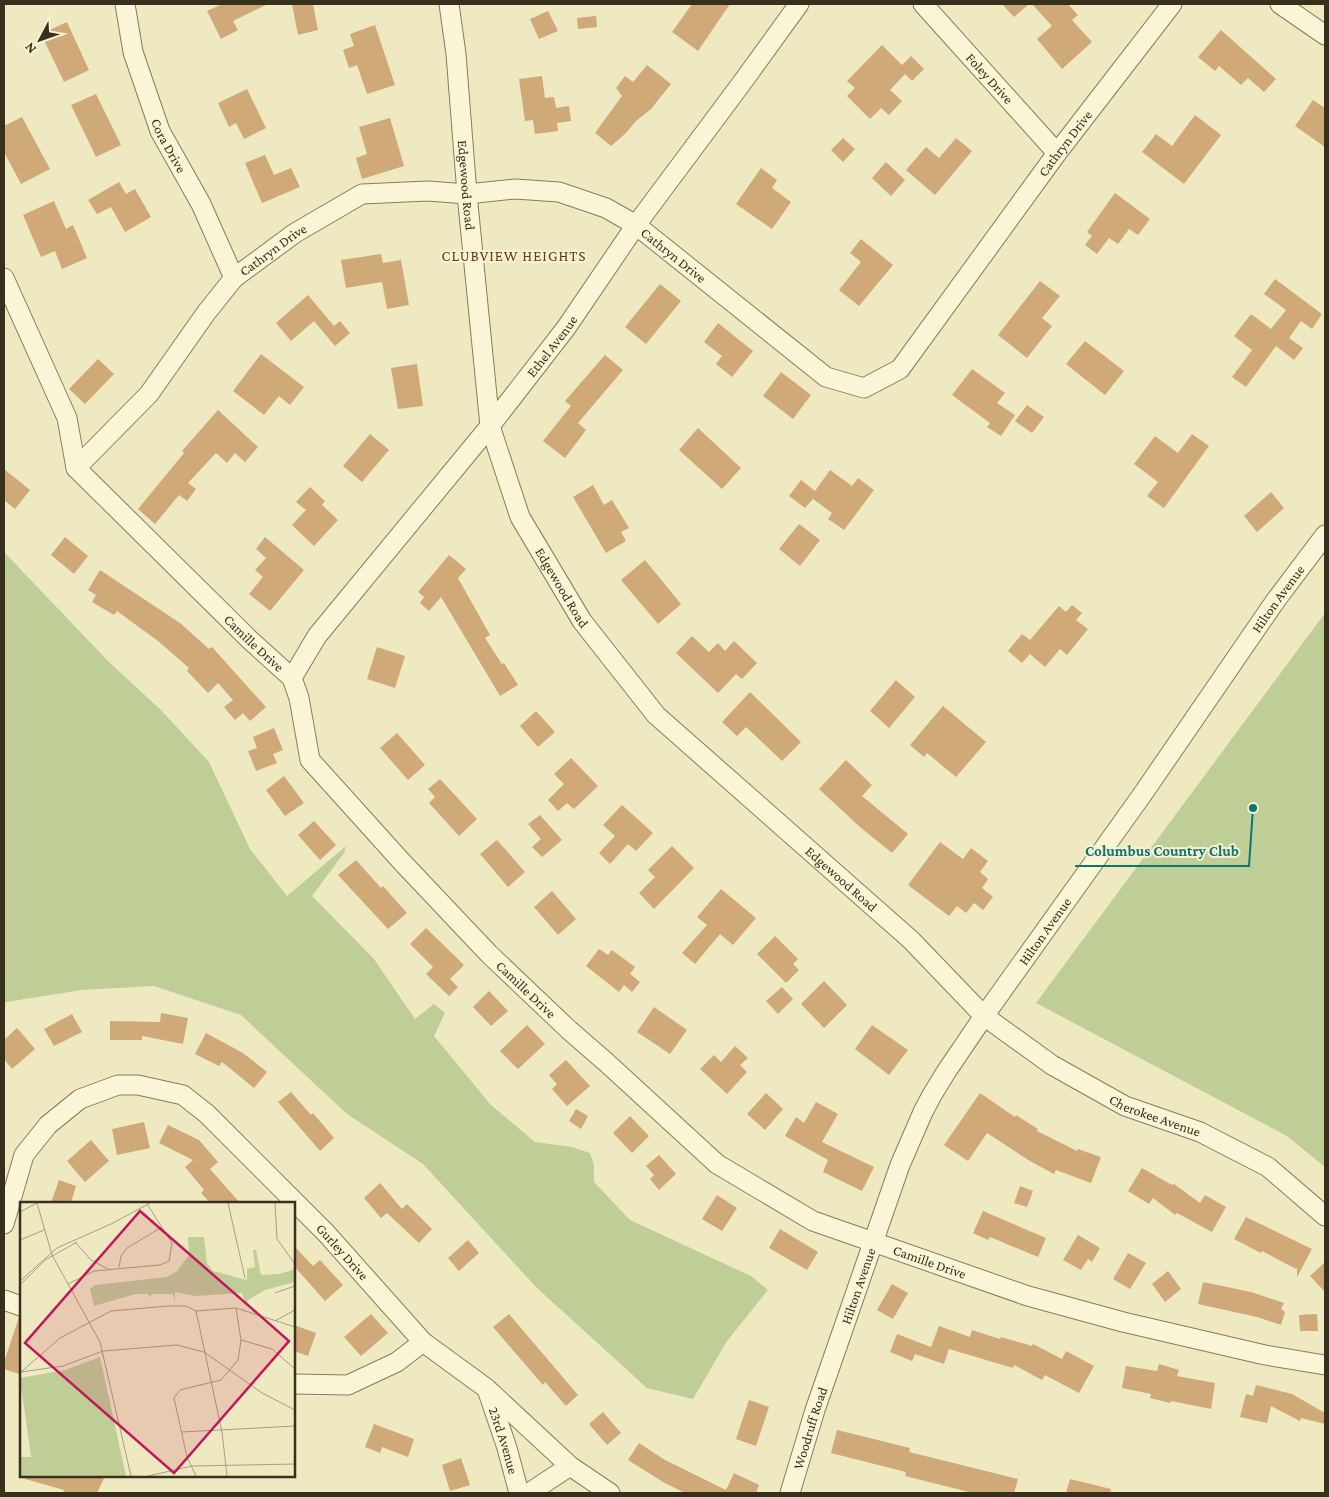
<svg xmlns="http://www.w3.org/2000/svg" width="1329" height="1497" font-family="'Crimson Pro',serif">
  <rect width="100%" height="100%" fill="#efe9c2"/>
  <path fill="#bece96" d="M4 552 108 661 161 710 209 762 250 849 287 896 346 846 344 853 312 896 374 959 415 1019 434 1004 445 1013 434 1036 491 1105 535 1142 572 1147 590 1153 594 1165V1182L630 1220 751 1276 768 1290 727 1341 693 1399 647 1388 537 1288 423 1164 347 1114 241 1015 154 986 82 990 6 1002 4 1004Z
    M1325 613V1167L1287 1136 1036 1003Z"/>
  <path fill="#cfa977" d="M222 4H268L233 21 238 30 221 39 207 11Z
    M292 4H313L318 30 298 35Z
    M692 4H730L698 51 672 32Z
    M1002 4H1029L1014 17Z
    M1032 4H1068L1078 15 1072 20 1092 42 1062 69 1037 39 1052 26Z
    M548 11 558 31 539 39 530 19Z
    M596 16 597 27 578 29 577 18Z
    M67 22 89 70 64 82 41 34Z
    M375 25 395 85 367 94 357 65 349 68 343 50 354 46 350 34Z
    M1221 30 1276 79 1264 92 1248 78 1241 85 1219 66 1215 71 1198 57Z
    M882 45 902 65 911 56 924 69 912 81 905 74 890 90 902 101 889 115 881 108 870 119 847 96 855 88 847 81Z
    M647 65 671 84 651 109 636 121 626 133 611 146 595 133 622 96 616 88 625 76 633 82Z
    M542 76 545 98 554 97 556 108 569 106 571 121 557 123 558 131 535 134 533 120 525 121 519 79Z
    M247 89 266 128 244 139 236 123 229 127 218 103Z
    M96 94 121 145 96 157 71 105Z
    M1313 100 1325 108V147L1295 126Z
    M1195 115 1221 135 1184 184 1142 152 1156 134 1172 146Z
    M22 117 50 169 21 184 4 152V126Z
    M390 118 404 166 362 179 356 158 367 154 359 127Z
    M843 138 855 149 843 162 831 150Z
    M956 138 972 151 935 195 906 170 926 147 939 158Z
    M265 155 274 175 291 168 300 187 262 203 245 163Z
    M886 162 905 180 891 196 872 178Z
    M761 168 777 180 772 188 791 202 772 229 736 204Z
    M119 182 126 194 135 189 151 217 125 232 111 207 97 214 88 200Z
    M1115 193 1150 219 1138 235 1129 229 1118 244 1109 238 1097 254 1085 245 1092 236 1087 232Z
    M54 201 66 229 73 225 87 258 62 269 55 251 41 257 23 215Z
    M861 239 893 265 859 306 839 290 861 262 850 253Z
    M381 254 383 263 401 260 409 305 387 309 382 282 346 288 341 260Z
    M1275 279 1322 314 1312 329 1301 321 1289 338 1303 348 1294 360 1276 346 1246 387 1232 377 1252 350 1234 336 1251 314 1271 329 1286 310 1264 294Z
    M1040 281 1060 296 1042 318 1052 326 1027 358 998 335Z
    M660 284 681 301 646 344 625 327Z
    M308 295 334 326 340 321 350 333 335 346 314 321 291 341 276 323Z
    M718 323 753 351 732 377 716 364 722 356 704 342Z
    M1085 341 1124 371 1105 395 1066 364Z
    M261 354 304 387 290 405 279 396 264 415 233 391Z
    M605 355 623 370 578 423 586 430 565 458 543 441 571 406 565 401Z
    M98 359 114 374 85 404 69 389Z
    M417 364 423 406 398 409 391 368Z
    M972 369 1005 393 997 403 1015 415 1001 436 987 427 990 423 952 395Z
    M781 372 811 395 793 419 763 396Z
    M1027 405 1044 417 1032 433 1015 421Z
    M218 410 258 447 245 462 235 453 227 463 216 453 188 483 196 489 187 501 179 495 155 524 138 509 184 453 182 451Z
    M698 428 741 468 722 489 679 450Z
    M370 434 389 450 362 482 343 466Z
    M1192 434 1209 446 1164 508 1147 496 1158 482 1134 464 1155 436 1178 453Z
    M4 469 30 490 15 509 4 500Z
    M830 470 852 486 858 478 874 490 844 530 828 519 832 513 813 499 805 508 789 496 801 480 815 491Z
    M593 485 604 505 612 500 629 528 621 532 626 541 606 553 573 497Z
    M310 487 325 501 322 505 338 520 314 546 292 525 306 510 296 502Z
    M1271 492 1284 508 1257 532 1244 516Z
    M799 524 820 540 800 566 779 549Z
    M65 537 88 556 74 574 51 555Z
    M265 537 304 570 270 611 249 594 263 577 255 570 266 558 256 549Z
    M449 555 466 569 458 578 490 635 485 638 502 664 504 663 518 685 500 696 441 597 429 611 420 603 424 597 418 592Z
    M645 560 681 604 658 624 621 580Z
    M100 570 180 623 209 649 212 647 266 707 250 721 243 713 235 720 224 707 233 700 218 683 208 693 187 671 189 668 158 641 117 611 114 615 92 602 96 595 88 590Z
    M1072 605 1082 613 1076 620 1088 629 1067 655 1060 649 1045 667 1030 654 1022 663 1008 651 1022 634 1030 640 1059 606 1066 612Z
    M692 636 709 652 718 643 725 651 734 641 757 663 742 679 736 674 718 693 676 653Z
    M377 647 405 656 395 688 367 679Z
    M896 680 915 697 889 728 870 711Z
    M750 692 801 742 782 761 746 727 737 736 722 722Z
    M943 706 986 742 956 777 927 753 924 757 910 745Z
    M536 711 555 732 538 747 520 726Z
    M274 728 283 750 273 754 277 763 256 771 248 751 257 748 253 737Z
    M397 733 425 765 408 780 380 748Z
    M571 758 598 786 574 809 567 803 558 811 548 800 564 784 554 774Z
    M846 760 872 785 862 796 908 834 892 853 860 827 819 789Z
    M284 776 304 803 285 816 266 790Z
    M440 779 477 819 459 836 429 803 435 797 428 789Z
    M622 805 653 833 636 851 628 844 610 864 599 853 615 836 603 825Z
    M540 815 562 840 542 857 532 847 541 839 528 824Z
    M314 821 336 845 320 860 298 835Z
    M497 840 525 872 508 887 480 854Z
    M940 842 963 859 971 848 988 861 980 872 988 879 982 888 993 897 983 910 974 903 966 913 957 906 949 916 908 885Z
    M672 846 694 868 654 909 639 893 655 877 648 870Z
    M356 860 381 888 383 886 407 913 388 929 338 875Z
    M721 889 756 918 733 945 720 934 695 964 682 953 707 925 697 917Z
    M552 891 576 919 558 935 534 907Z
    M426 928 464 965 450 979 458 987 449 996 426 974 433 967 410 944Z
    M775 936 798 959 793 964 799 970 786 983 757 954Z
    M599 949 608 955 612 950 635 967 630 974 640 982 632 992 624 985 619 992 586 966Z
    M824 981 847 1005 824 1028 801 1004Z
    M782 987 793 999 778 1014 766 1001Z
    M489 991 508 1011 491 1026 473 1007Z
    M654 1007 687 1030 670 1054 637 1032Z
    M161 1013 188 1018 183 1044 142 1036V1040H110V1021L160 1022Z
    M72 1014 82 1032 54 1046 44 1029Z
    M527 1025 545 1044 518 1069 500 1051Z
    M872 1025 908 1050 889 1075 855 1049Z
    M17 1028 35 1049 12 1069 4 1059V1040Z
    M206 1033 243 1053 267 1072 254 1088 222 1062 219 1066 195 1054Z
    M735 1046 748 1058 740 1065 747 1072 727 1094 700 1069 714 1055 721 1062Z
    M566 1060 590 1086 567 1106 552 1089 557 1084 549 1075Z
    M291 1092 311 1115 313 1113 334 1138 320 1151 278 1102Z
    M766 1093 783 1109 765 1130 747 1114Z
    M980 1093 1015 1117 1016 1115 1038 1129 1037 1131 1077 1151 1078 1149 1101 1157 1091 1183 1056 1170 1054 1174 1030 1161 987 1133 968 1161 944 1145Z
    M816 1102 838 1114 822 1142 874 1167 862 1191 823 1172 828 1160 785 1136 796 1117 804 1123Z
    M576 1109 588 1116 581 1129 569 1121Z
    M630 1116 649 1136 632 1153 613 1133Z
    M144 1122 150 1148 117 1155 112 1129Z
    M168 1125 199 1140 218 1162 210 1169 240 1203H210L201 1193 204 1190 185 1167 193 1160 159 1143Z
    M91 1140 109 1161 85 1182 67 1161Z
    M659 1155 676 1174 659 1190 650 1179 654 1175 646 1166Z
    M1142 1168 1172 1185 1174 1184 1200 1203 1205 1195 1226 1207 1212 1232 1177 1213 1175 1215 1153 1198 1149 1204 1128 1191Z
    M59 1180 76 1186 71 1203H51Z
    M380 1183 402 1209 407 1204 432 1229 419 1243 387 1213 381 1218 364 1198Z
    M1020 1186 1033 1191 1027 1207 1014 1203Z
    M717 1195 737 1208 722 1231 702 1219Z
    M983 1211 1046 1238 1038 1257 990 1237 988 1240 973 1233Z
    M1246 1217 1312 1249 1297 1277V1268L1296 1269 1262 1251 1261 1253 1234 1239Z
    M780 1229 818 1252 807 1270 769 1248Z
    M1078 1235 1100 1248 1092 1262 1088 1259 1081 1270 1063 1260Z
    M468 1240 479 1253 459 1271 448 1258Z
    M294 1246 313 1266 320 1260 343 1285 325 1301 294 1266Z
    M1128 1253 1146 1263 1130 1289 1113 1279Z
    M1325 1262V1292L1310 1276Z
    M1168 1271 1181 1289 1165 1302 1152 1284Z
    M1203 1282 1251 1292 1284 1303 1281 1309 1285 1312 1281 1325 1257 1317 1198 1304Z
    M892 1284 908 1293 893 1319 877 1310Z
    M371 1314 388 1333 361 1356 344 1337Z
    M509 1314 578 1395 566 1406 545 1382 543 1385 493 1327Z
    M1317 1314 1318 1331H1300L1299 1315Z
    M19 1317H21V1366L19 1374 4 1369V1362Z
    M294 1325 316 1333 308 1356 294 1351Z
    M939 1326 970 1337 972 1330 1000 1339 1001 1337 1032 1346 1033 1344 1062 1359 1066 1351 1094 1366 1079 1393 1045 1375 1042 1380 1014 1365 1013 1368 949 1349 944 1364 915 1354 912 1361 890 1352 897 1334 931 1347Z
    M1159 1364 1179 1370 1177 1376 1215 1383 1211 1409 1171 1401 1170 1403 1150 1398 1151 1394 1122 1388 1126 1366 1157 1371Z
    M1256 1385 1292 1394 1325 1413V1424L1301 1418 1300 1421 1271 1406 1267 1423 1240 1417 1246 1394 1253 1396Z
    M749 1400 769 1407 756 1446 736 1439Z
    M603 1412 621 1433 607 1445 589 1424Z
    M374 1424 414 1439 408 1457 382 1447 380 1453 365 1447Z
    M837 1430 910 1448 909 1452 1018 1479 1014 1493H973L905 1476 906 1472 831 1453Z
    M639 1443 665 1460 726 1490 734 1473 759 1485 756 1493H685L663 1482 628 1460Z
    M461 1458 470 1485 450 1491 442 1465Z
    M25 1476H105L97 1493H63L64 1490 25 1479Z
    M1070 1479 1111 1489 1110 1493H1066Z"/>
  <g fill="none" stroke-linecap="round" stroke-linejoin="round">
    <defs>
      <g id="minor">
        <path id="s1" d="M125 4 133 52 160 131 201 204 234 278"/>
        <path id="s2" d="M449 4 456 54 467 194 490 426 520 517 582 621 656 715 911 940 984 1016 1052 1065 1125 1106 1200 1132 1268 1167 1325 1216"/>
        <path id="s3" d="M923 4 1057 153"/>
        <path d="M1280 4 1325 35"/>
        <path id="s4" d="M4 278 67 418 76 468 250 640 292 678 299 698 310 760 402 862 489 954 569 1030 607 1063 717 1164 813 1221 1028 1296 1123 1322 1265 1355 1325 1365"/>
        <path id="s5" d="M76 468 149 394 206 313 234 278 295 233 362 194 428 191 467 194 515 189 559 192 606 208 636 225 826 377 864 388 900 369 1057 153 1172 4"/>
        <path id="s6" d="M292 678 317 636 490 426 566 328 636 225 744 80 799 4"/>
        <path id="s7" d="M4 1224 24 1155 48 1125 80 1099 118 1085H138L183 1095 207 1114 326 1233 423 1342 486 1388 570 1466 610 1493"/>
        <path d="M4 1300 21 1306"/>
        <path d="M294 1384 348 1385 397 1362 423 1342"/>
        <path id="s8" d="M488 1392 507 1448 519 1493"/>
        <path d="M529 1493 570 1466"/>
        <path id="s9" d="M790 1493 815 1410 900 1165 923 1112 932 1095 946 1072 984 1016 1142 795 1276 600 1325 535"/>
      </g>
    </defs>
    <use href="#minor" stroke="#8a7b59" stroke-width="21"/>
    <use href="#minor" stroke="#faf5d6" stroke-width="19"/>
  </g>
  <g text-anchor="middle" dominant-baseline="central" stroke-width="4" stroke-linejoin="round" paint-order="stroke">
    <g font-size="14" fill="#392f1d" stroke="#f6f2d2">
      <text stroke="none"><textPath href="#s3" startOffset="100">Foley Drive</textPath></text>
      <text stroke="none"><textPath href="#s1" startOffset="149">Cora Drive</textPath></text>
      <text stroke="none"><textPath href="#s5" startOffset="1286">Cathryn Drive</textPath></text>
      <text stroke="none"><textPath href="#s2" startOffset="182">Edgewood Road</textPath></text>
      <text stroke="none"><textPath href="#s5" startOffset="296">Cathryn Drive</textPath></text>
      <text stroke="none"><textPath href="#s5" startOffset="731">Cathryn Drive</textPath></text>
      <text stroke="none"><textPath href="#s6" startOffset="422">Ethel Avenue</textPath></text>
      <text stroke="none"><textPath href="#s2" startOffset="602">Edgewood Road</textPath></text>
      <text stroke="none"><textPath href="#s9" startOffset="1028">Hilton Avenue</textPath></text>
      <text stroke="none"><textPath href="#s4" startOffset="454">Camille Drive</textPath></text>
      <text stroke="none"><textPath href="#s2" startOffset="1008">Edgewood Road</textPath></text>
      <text stroke="none"><textPath href="#s9" startOffset="622">Hilton Avenue</textPath></text>
      <text stroke="none"><textPath href="#s4" startOffset="905">Camille Drive</textPath></text>
      <text stroke="none"><textPath href="#s2" startOffset="1405">Cherokee Avenue</textPath></text>
      <text stroke="none"><textPath href="#s7" startOffset="482">Gurley Drive</textPath></text>
      <text stroke="none"><textPath href="#s4" startOffset="1399">Camille Drive</textPath></text>
      <text stroke="none"><textPath href="#s9" startOffset="218">Hilton Avenue</textPath></text>
      <text stroke="none"><textPath href="#s9" startOffset="68">Woodruff Road</textPath></text>
      <text stroke="none"><textPath href="#s8" startOffset="51">23rd Avenue</textPath></text>
    </g>
    <g font-size="15" letter-spacing="1" fill="#67371b" stroke="#f6f2d2">
      <text x="514" y="256">CLUBVIEW HEIGHTS</text>
    </g>
  </g>
  <g transform="translate(20 1202)">
    <rect width="275" height="275" fill="#efe9c2"/>
    <path d="M168 35H184L187 61 193 69 227 78V67L235 65 233 48H236L241 73 259 72 273 68 274 64 275 80 245 88 228 98 226 103 222 91 175 94 155 90V100L153 92H132L130 95 128 92H116L74 104 70 87 75 83 147 75 157 69 169 53ZM80 155 106 274H0V255H11L0 176 45 168Z" fill="#bece96"/>
    <path fill="none" stroke="#a69f80" stroke-width="1" d="M17 1 32 53 80 140 111 274M208 1 225 76M255 1 257 37 275 62M0 10 17 1M0 38 24 28M55 40 71 58 88 67M99 65 101 54 107 46 142 25M0 79 37 46 93 21 130 1M48 82 74 69 140 63 149 59 152 41 127 2M0 83 25 58 57 40M255 91 275 84M176 109 202 230 207 274M255 119 275 108M221 138 252 147 275 167M1 170 40 136 91 109 148 104H166L176 109 216 106 275 125M1 170 43 164 83 149 157 143 184 150 242 191 275 208M162 230 275 224M128 274 172 264 275 262M176 274 167 255 154 196 160 188 201 178 218 158 221 138 216 106"/>
    <path fill="#c2185b" fill-opacity="0.15" stroke="#c2185b" stroke-width="2.5" d="M120 9 269 139 154 271 5 141Z"/>
    <rect width="275" height="275" fill="none" stroke="#392f1d" stroke-width="2.5"/>
  </g>
  <path fill="none" stroke="#0f766e" stroke-width="2" d="M1253 808L1249 866H1075"/>
  <circle fill="#0f766e" stroke="#f6f2d2" stroke-width="2" cx="1253" cy="808" r="5"/>
  <g font-size="15" text-anchor="middle" font-weight="bold" fill="#0f766e" stroke="#f6f2d2" stroke-width="4" stroke-linejoin="round" paint-order="stroke">
    <text x="1162" y="856">Columbus Country Club</text>
  </g>
  <rect width="1329" height="1497" fill="none" stroke="#392f1d" stroke-width="10"/>
  <g transform="translate(40 40) rotate(229)" stroke="#f6f2d2" stroke-width="4" paint-order="stroke">
  <path d="M0-4L9 19L0 12L-9 19Z" fill="#392f1d"/>
  <text y="-8" font-size="14" font-weight="bold" text-anchor="middle" fill="#392f1d">N</text>
  </g>
</svg>
